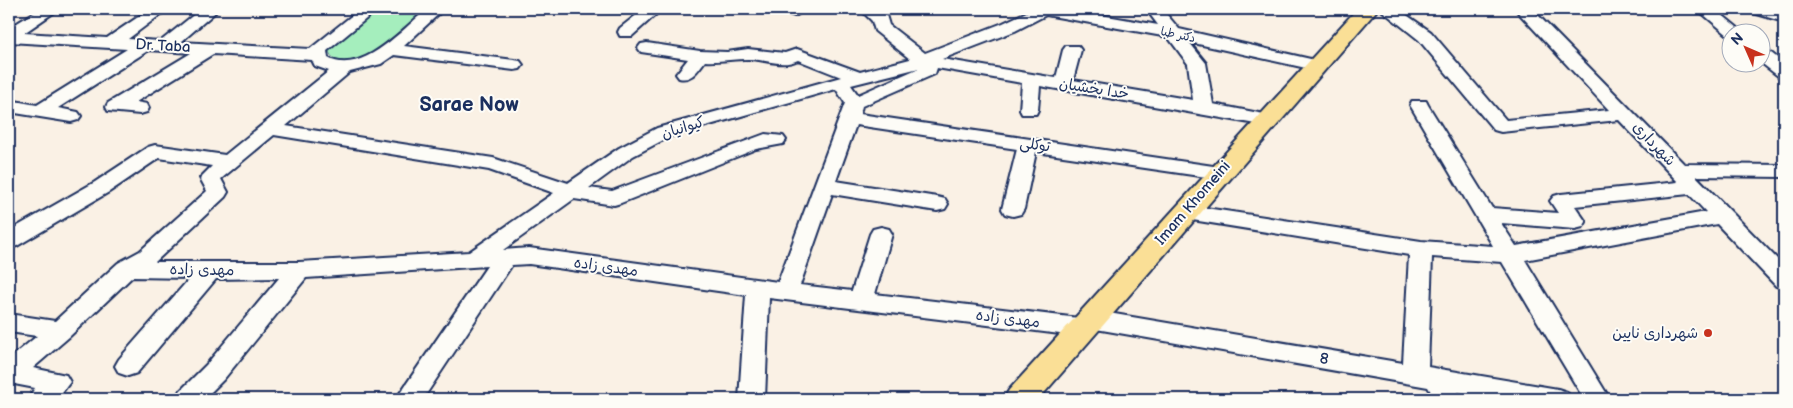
<svg xmlns="http://www.w3.org/2000/svg" width="1793" height="408" font-family="'Balsamiq Sans','Playpen Sans Arabic',sans-serif">
  <rect width="100%" height="100%" fill="#faf1e5"/>
  <filter id="ink" filterUnits="userSpaceOnUse"><feTurbulence type="fractalNoise" baseFrequency=".02" numOctaves="2"/><feDisplacementMap in="SourceGraphic" scale="10" xChannelSelector="R" yChannelSelector="G"/><feConvolveMatrix kernelMatrix="1 2 1 2 8 2 1 2 1" color-interpolation-filters="sRGB"/></filter>
  <g filter="url(#ink)">
    <path fill="#a5eebd" stroke="#608e8e" d="M378 9H426C403 29 375 64 341 61 334 60 330 56 328 49Z"/>
    <g fill="none" stroke-linecap="round" stroke-linejoin="round">
      <defs>
        <path id="minor" d="M40 9H59L24 33 107 38 150 9H168L128 39 161 41 201 9H219L181 42 310 49 360 9H378L327 51 328 58C361 77 404 28 427 9H444L404 46 514 60 520 61 523 65 520 69 514 70 394 55 381 64 350 72 286 126 493 158 568 183 619 148 657 128 841 77 798 60C782 68 765 59 748 59 733 59 720 62 705 61 697 71 692 81 679 78L676 74 688 59 641 52 638 48 641 44 647 43 700 51 727 52 748 49 785 53 797 49 860 72 910 59 875 31 872 21 860 9H878L886 15 889 25 925 53 1003 23 1033 9H1067L1158 25 1146 9H1162L1179 29 1315 60 1321 61 1324 65 1321 69 1315 70 1189 42 1206 63 1213 104 1274 116 1277 120 1274 124 1267 126 1040 86 1038 110 1036 114H1022L1020 110 1022 83 937 68 935 74 862 106 860 114 1220 167 1227 169 1230 173 1227 177 1220 179 1036 152 1024 209 1021 214 1013 216 1005 214 1002 209 1017 149 856 125 836 181 937 197 945 199 948 204 945 209 937 211 832 194 800 285 852 291 870 234 873 229 881 227 889 229 892 234 875 294 1079 318 1082 313 1091 310 1403 363 1409 255 1186 219 1178 217 1175 212 1178 207 1186 205 1421 241 1493 246 1410 105 1412 101H1426L1428 105 1492 208 1558 213 1550 201 1554 196 1561 194 1678 182 1619 120 1501 132 1494 130 1419 40 1380 9H1398L1431 32 1506 120 1609 110 1515 9H1532L1684 164 1784 165V177L1696 176 1784 266V288L1776 286 1717 224 1525 260 1610 399H1584L1502 262 1432 257 1428 367 1558 389 1567 392 1571 399H1500L1457 392 1461 399H1435L1428 387 1096 329 1093 334 1084 337 769 298 765 399H739L746 295 529 264 512 265 423 399H396L487 266 306 278 224 379 204 399H175L179 392 206 365 279 278 216 279 137 373 128 376 119 373 115 366 119 359 190 278 132 277 69 337 33 368 66 375 70 382 57 399H28L35 388 9 383V359L37 336 9 332V314L55 321 118 263 140 251 207 191 200 178 212 166 159 158 109 192 17 246 9 248V231L95 182 148 147 155 145 225 155 329 71 315 66 312 60 213 54 136 102 147 104 149 108 147 112 140 114 108 111 106 107 108 103 191 53 149 50 58 108 78 112 81 116 78 120 71 122 9 112V100L37 105 127 49 9 42V28ZM1046 15 1168 37 1188 64 1193 100 1073 80 1081 50 1078 46H1066L1063 50 1056 78 942 59 1015 31ZM919 68 858 95 851 85ZM836 89 845 103 778 282 529 248 503 250 574 199 614 205 621 203 756 149 783 144 786 140 783 136 765 134 612 191 589 188 633 156 671 136ZM274 135 489 170 554 193 469 252 299 262H155L225 197 228 192 221 179ZM1689 194 1706 212 1516 246 1501 223 1575 229 1583 227 1586 222 1575 206Z
          M644 9H662L632 36H620L618 32 620 28Z
          M787 9H803V11L795 16 789 14Z
          M1697 9H1715L1743 32H1730L1729 36Z
          M1748 9H1773L1784 12V22L1750 12Z
          M1760 48 1766 49 1784 63V77L1778 76 1760 62Z"/>
        <path id="major" d="M1357 9H1378L1039 399H1004L1009 390Z"/>
      </defs>
      <use href="#minor" stroke="#1b2f5e" stroke-width="4"/>
      <use href="#major" stroke="#1b2f5e" stroke-width="4"/>
      <use href="#minor" fill="#fdfcf7" fill-rule="evenodd"/>
      <use href="#major" fill="#fadf96" fill-rule="evenodd"/>
    </g>
  </g>
  <circle fill="#c8321e" stroke="#fdfcf7" stroke-width="2" cx="1708" cy="333" r="5"/>
  <g text-anchor="middle" dominant-baseline="central" stroke-width="4" stroke-linejoin="round" paint-order="stroke">
    <g font-size="12" fill="#1b2f5e" stroke="#fdfcf7">
      <text transform="translate(1178 35) rotate(12)">دکتر طبا</text>
    </g>
    <g font-size="15" fill="#1b2f5e" stroke="#fdfcf7">
      <text transform="translate(163 46) rotate(3)">Dr. Taba</text>
      <text transform="translate(1094 89) rotate(9)">خدا بخشیان</text>
      <text transform="translate(683 128) rotate(-17)">کیوانیان</text>
      <text transform="translate(1654 144) rotate(46)">شهرداری</text>
      <text transform="translate(1035 145) rotate(8)">توکلی</text>
      <text transform="translate(1193 203) rotate(-49)">Imam Khomeini</text>
      <text transform="translate(606 267) rotate(8)">مهدی زاده</text>
      <text transform="translate(202 270) rotate(1)">مهدی زاده</text>
      <text transform="translate(1008 319) rotate(7)">مهدی زاده</text>
      <text transform="translate(1324 359) rotate(10)">8</text>
    </g>
    <g font-size="15" fill="#1b2f5e" stroke="#fdfcf7" text-anchor="end">
      <text x="1698" y="333">شهرداری نایین</text>
    </g>
    <g font-size="20" font-weight="bold" fill="#1b2f5e" stroke="#fdfcf7">
      <text x="469" y="105">Sarae Now</text>
    </g>
  </g>
  <rect width="1793" height="408" fill="none" stroke="#fdfcf7" stroke-width="30"/>
  <rect x="15" y="15" width="1763" height="378" fill="none" stroke="#1b2f5e" stroke-width="2" filter="url(#ink)"/>
  <g transform="translate(1746 48) rotate(315)"><circle r="24" fill="#fdfcf7" stroke="#a3aaba"/>
  <path d="M0-4L9 19L0 12L-9 19Z" fill="#c8321e"/>
  <text y="-8" font-size="14" font-weight="bold" text-anchor="middle" fill="#1b2f5e">N</text>
  </g>
</svg>
